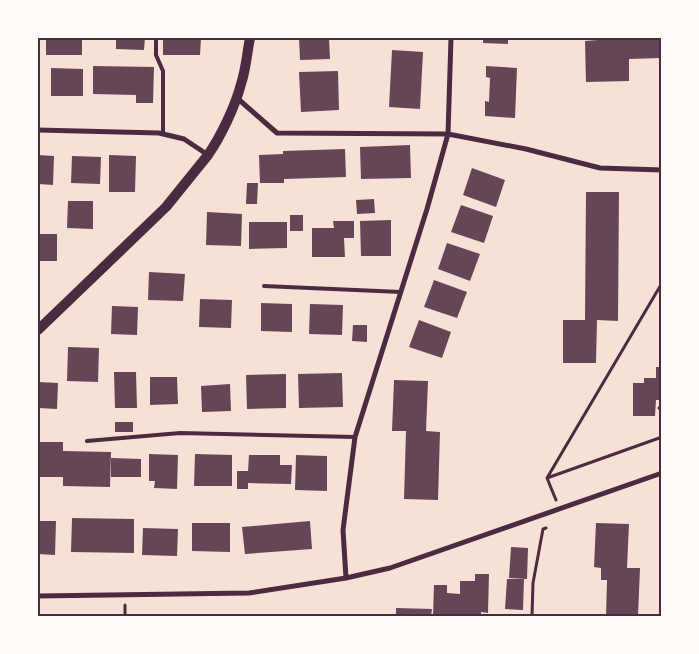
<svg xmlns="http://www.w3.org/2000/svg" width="699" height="654" font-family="'Source Sans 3',sans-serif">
  <rect width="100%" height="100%" fill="#f7e1d7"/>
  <path fill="#644757" d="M46 38H82V55H46Z
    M116 38H145L144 50 116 49Z
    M163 38H201L200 55H163Z
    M299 38H329L330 59 300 60Z
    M483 38H508V44L483 43Z
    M598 38H662V58L629 59V81L586 82 585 41 598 40Z
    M392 50 423 52 420 109 389 107Z
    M93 66 154 67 153 103H136V95L93 94Z
    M486 66 517 68 515 118 485 116V101L489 102 490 78 486 77Z
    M51 68 83 69V96H51Z
    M338 71 339 110 301 112 299 72Z
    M410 145 411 178 361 179 360 147Z
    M345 149 346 177 284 179V183H260L259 155 283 154V151Z
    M38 155 54 156 53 185 38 184Z
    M109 155 136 156 135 192H109Z
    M72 156 101 157 100 184 71 183Z
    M472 168 505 180 496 207 463 195Z
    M247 183H258L257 204H246Z
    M586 192H619L618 321 597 320 596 363H563V320H585Z
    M374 199 375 213 357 214 356 200Z
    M68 201H93V229L67 228Z
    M461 205 493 216 484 243 451 232Z
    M207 212 242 214 241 246 206 245Z
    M290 215H303V231H290Z
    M391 220V256H361L360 221Z
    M333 221H354V238H344L345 257H312V228H334Z
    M249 222H287V248L249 249Z
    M38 234H57V261H38Z
    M447 243 480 254 470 281 438 269Z
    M149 272 185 274 183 301 148 300Z
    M434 280 467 292 457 318 424 307Z
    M200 299 232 300 231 328 199 327Z
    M261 303 292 304V332L261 331Z
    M310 304 343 305 342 335 309 334Z
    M112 306 138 307 137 335 111 334Z
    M419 320 451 332 442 358 409 347Z
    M353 325H367V342L352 341Z
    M68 347 99 348 98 382 67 381Z
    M656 367H662V400H656L655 416H633V383H644V378H656Z
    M114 372H136L137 408H115Z
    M342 373 343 407 299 408 298 374Z
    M286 374V408L247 409 246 375Z
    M150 377H177L178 404 150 405Z
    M394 380 428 381 426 431 440 432 438 500 404 499 406 431H392Z
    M38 382 58 383 57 409 38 408Z
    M230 384 231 411 202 412 201 386Z
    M115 422H133V432H115Z
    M38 442H63V451L111 452 110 487 63 486V477H38Z
    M149 454 178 455 177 489 154 488 155 481H149Z
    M195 454 232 455V486H194Z
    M249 455H280V465H292L291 484 248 483V489H237V471H248Z
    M296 455 327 456V491L295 490Z
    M111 458 141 459V477H111Z
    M72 518 134 519V553L71 552Z
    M38 521H56L55 555 38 554Z
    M310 521 312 549 245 554 242 527Z
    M192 523H230V552L192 551Z
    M596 523 629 524 627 568H640L638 616H606L607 580H601V568L594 567Z
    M143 528 178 529 177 556 142 555Z
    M511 547 528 548 527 579 509 578Z
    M475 574H489L488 613 481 612V616H433L434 585H447V593L460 594V581H475Z
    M507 579H524L523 610 505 609Z
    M396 608 432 609 431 616H396Z"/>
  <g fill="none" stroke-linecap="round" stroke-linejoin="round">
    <path stroke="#4a2c40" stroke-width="3" d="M659 408 662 409
      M547 478 662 437
      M556 500 547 478 662 283
      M125 616V605
      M532 616 533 583 543 529 546 528"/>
    <path stroke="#4a2c40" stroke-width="4" d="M156 38V55L163 71V134
      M264 286 401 292
      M87 441 180 433 355 437"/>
    <path stroke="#4a2c40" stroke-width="5" d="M237 98 277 133 448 134 526 149 600 168 662 170
      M38 130 159 133 184 139 208 155
      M346 578 343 530 355 437 427 209 448 134 451 38
      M38 596 249 593 346 578 390 568 662 473"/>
    <path stroke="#4a2c40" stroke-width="10" d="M38 330 166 207 208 155C221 136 235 107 241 84 246 69 247 53 250 38"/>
  </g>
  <rect width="699" height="654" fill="none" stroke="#fffaf5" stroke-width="78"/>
  <rect x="39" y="39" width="621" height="576" fill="none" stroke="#4a2c40" stroke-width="2"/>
</svg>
